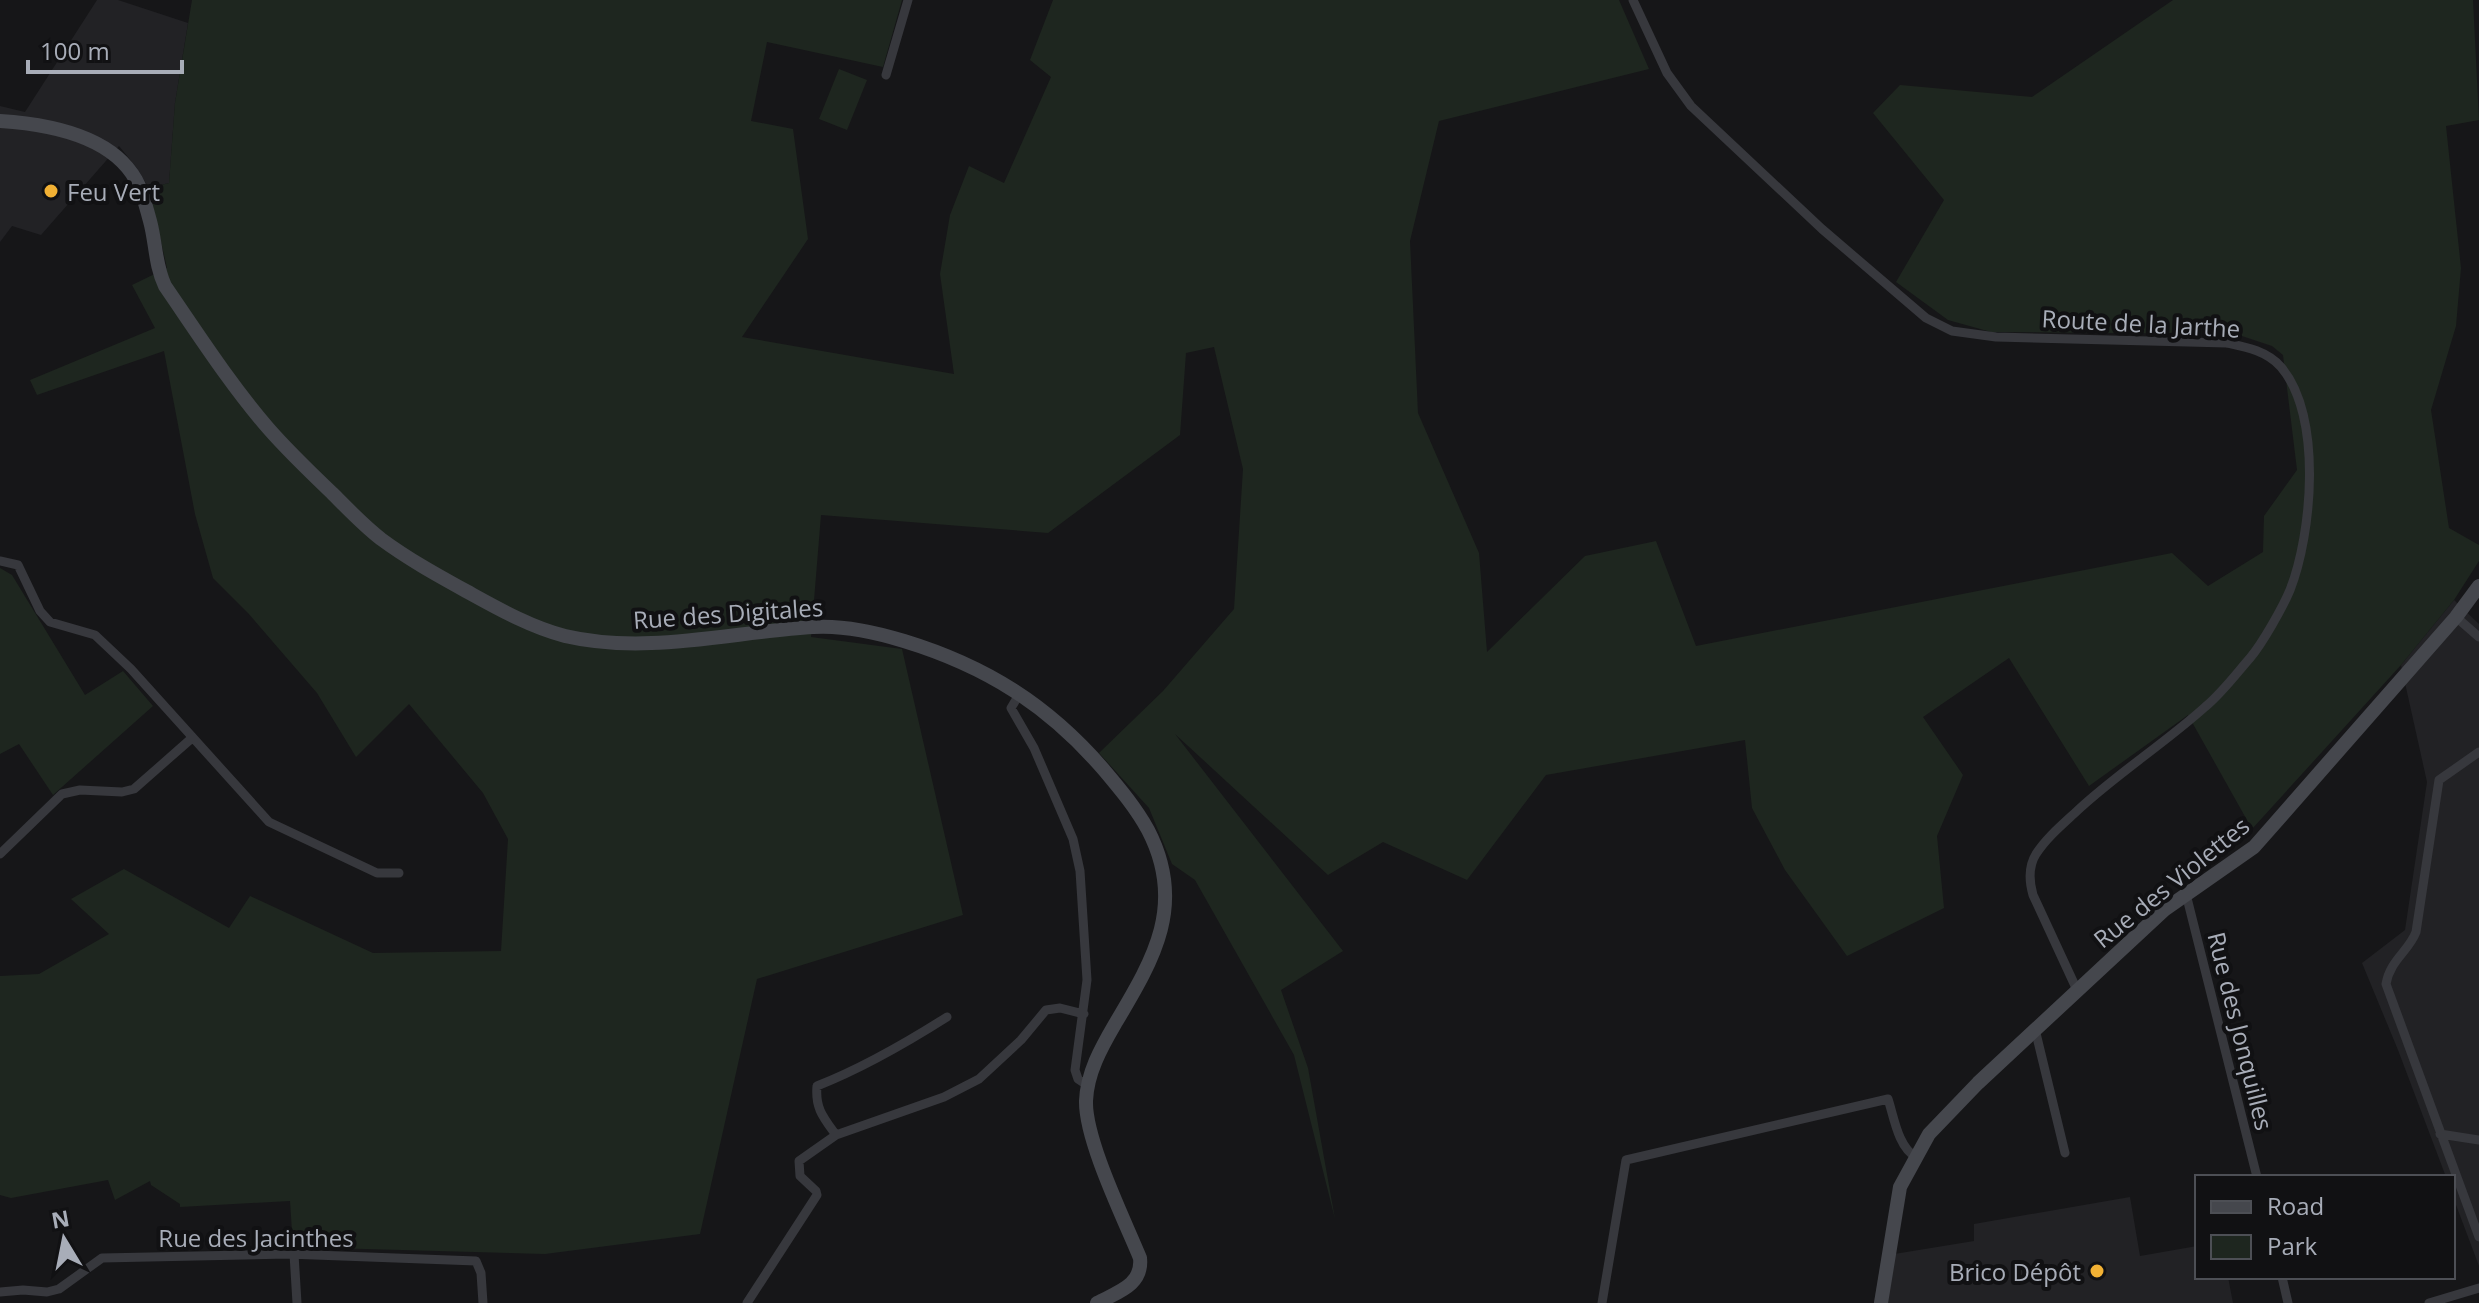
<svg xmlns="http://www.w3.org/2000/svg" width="2479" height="1303" font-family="'Open Sans',sans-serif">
  <rect width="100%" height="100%" fill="#161618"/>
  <path fill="#222225" d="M97 0H118L188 23 175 103 169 183 149 188 136 167 119 146 41 235 12 226 0 242V106L25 112Z
    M2454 600 2479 624V1266L2453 1197V1177H2446L2398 1050 2362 963 2405 930 2427 782 2401 665Z
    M2130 1197 2140 1256 2197 1246V1277H2228L2233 1303H1874L1882 1256 1974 1241V1224Z"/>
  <path fill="#1e261f" d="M192 0H902L883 67 767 42 751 121 793 129 808 239 742 337 954 374 940 274 950 215 969 166 1004 183 1051 77 1030 60 1053 0H1619L1649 69 1439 121 1410 241 1418 413 1479 553 1487 652 1585 556 1656 541 1696 646 2172 553 2208 586 2263 552 2264 516 2297 470 2283 355 2272 346 2236 334 1991 332 1948 320 1896 282 1944 200 1873 113 1900 85 2032 97 2173 0H2473L2479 120 2446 126 2461 268 2456 326 2431 410 2449 528 2479 545V561L2454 600 2401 665 2252 829 2188 715 2089 786 2009 658 1923 717 1963 775 1937 836 1944 908 1847 956 1785 870 1752 808 1745 740 1546 775 1467 880 1383 842 1328 875 1175 734 1343 951 1281 990 1308 1068 1335 1219 1294 1055 1195 880 1172 864 1149 808 1099 753 1163 691 1234 609 1243 469 1214 347 1186 353 1180 435 1048 533 821 515 811 637 902 649 963 915 757 979 700 1234 545 1254 293 1247 290 1201 180 1207V1204L151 1185 150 1181 115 1200 108 1180 11 1198 0 1195V976L39 974 109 934 71 899 124 869 229 928 250 896 373 953 501 951 508 839 483 793 409 704 356 757 317 693 248 613 213 578 195 514 164 351 37 395 30 380 155 328 132 285 167 268 149 188 169 183 175 103Z
    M839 69 867 80 847 130 819 119Z
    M0 568 12 575 85 695 123 671 153 706 53 795 19 744 0 754Z"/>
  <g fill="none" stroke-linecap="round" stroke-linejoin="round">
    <path stroke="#37383d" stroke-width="9" d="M1633 0 1667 73 1691 106 1822 229 1926 318 1952 331 1996 337 2227 343C2246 347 2267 351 2281 367 2323 416 2312 534 2290 590 2283 607 2262 644 2250 658 2236 674 2222 693 2205 707 2165 743 2118 773 2078 810 2063 824 2047 837 2036 854 2028 867 2029 881 2033 895L2077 990
      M886 75 908 0
      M0 561 18 565 40 611 50 622 95 635 131 669 269 822 377 873H399
      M2456 617 2479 637
      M1020 693 1011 708 1034 748 1073 839 1080 871 1087 980 1075 1070 1078 1079 1087 1085
      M2479 752 2439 780 2416 932C2409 951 2390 960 2386 984L2479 1237
      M0 854 62 794 80 790 122 792 134 789 192 738
      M2186 894 2257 1177
      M2035 1029 2065 1153
      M2440 1134 2479 1140
      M836 1135C823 1117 815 1108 817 1086 863 1068 906 1043 947 1017
      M294 1254 297 1303
      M2282 1277 2288 1303
      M0 1292 23 1290 47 1292 59 1289 102 1258 288 1254 476 1261 481 1273 483 1303
      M747 1303 817 1195 816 1191 800 1176 799 1161 836 1135 944 1097 979 1079 1021 1040 1046 1010 1060 1008 1084 1014
      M1602 1303 1626 1160 1888 1099C1894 1117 1898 1147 1916 1157
      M2429 1303 2479 1288"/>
    <path stroke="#45474d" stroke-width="14" d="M0 121C47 124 111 135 136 180 143 192 146 207 150 221 156 243 155 265 165 286 198 334 230 384 268 428 288 451 310 472 332 493 348 509 363 525 381 539 408 559 437 575 466 591 497 608 530 627 565 636 646 655 731 632 813 627 843 625 875 632 904 641 986 666 1048 705 1104 770 1120 789 1136 808 1148 830 1187 905 1153 960 1115 1024 1101 1048 1087 1073 1086 1101 1085 1140 1124 1219 1140 1258 1143 1285 1118 1292 1097 1303
      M1881 1303 1900 1187 1929 1134 1978 1083 2164 910 2254 847 2456 617 2479 586"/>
  </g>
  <g fill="#f2b134" stroke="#111113" stroke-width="3">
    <circle cx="51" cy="191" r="8"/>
    <circle cx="2097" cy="1271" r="8"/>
  </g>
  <g text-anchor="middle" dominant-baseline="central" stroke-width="8" stroke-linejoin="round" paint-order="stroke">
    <g font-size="24" fill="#a8adb8" stroke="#111113" text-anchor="start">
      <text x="67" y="191">Feu Vert</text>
      <text x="2081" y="1271" text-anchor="end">Brico Dépôt</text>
    </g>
    <g font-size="24" fill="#a8adb8" stroke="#111113">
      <text transform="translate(2141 323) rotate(3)">Route de la Jarthe</text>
      <text transform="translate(728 613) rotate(-4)">Rue des Digitales</text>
      <text transform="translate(2171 882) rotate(-39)">Rue des Violettes</text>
      <text transform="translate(2241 1031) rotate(76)">Rue des Jonquilles</text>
      <text x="256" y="1237">Rue des Jacinthes</text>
    </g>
  </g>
  <rect x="2195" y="1175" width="260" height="104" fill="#111113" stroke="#4d4f55" stroke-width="2"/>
  <rect x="2211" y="1201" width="40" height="12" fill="#45474d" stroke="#4d4f55" stroke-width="2"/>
  <text x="2267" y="1215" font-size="24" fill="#a8adb8">Road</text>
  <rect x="2211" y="1235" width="40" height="24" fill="#1e261f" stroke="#4d4f55" stroke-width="2"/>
  <text x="2267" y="1255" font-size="24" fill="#a8adb8">Park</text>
  <g transform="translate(64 1239) rotate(350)" stroke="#111113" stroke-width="6" paint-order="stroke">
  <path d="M0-6L14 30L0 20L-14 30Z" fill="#a8adb8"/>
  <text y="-12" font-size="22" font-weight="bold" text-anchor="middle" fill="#a8adb8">N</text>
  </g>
  <path d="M28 60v12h154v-12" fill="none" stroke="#a8adb8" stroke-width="4"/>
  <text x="40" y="60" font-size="24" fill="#a8adb8" stroke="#111113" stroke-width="6" paint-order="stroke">100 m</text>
</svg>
